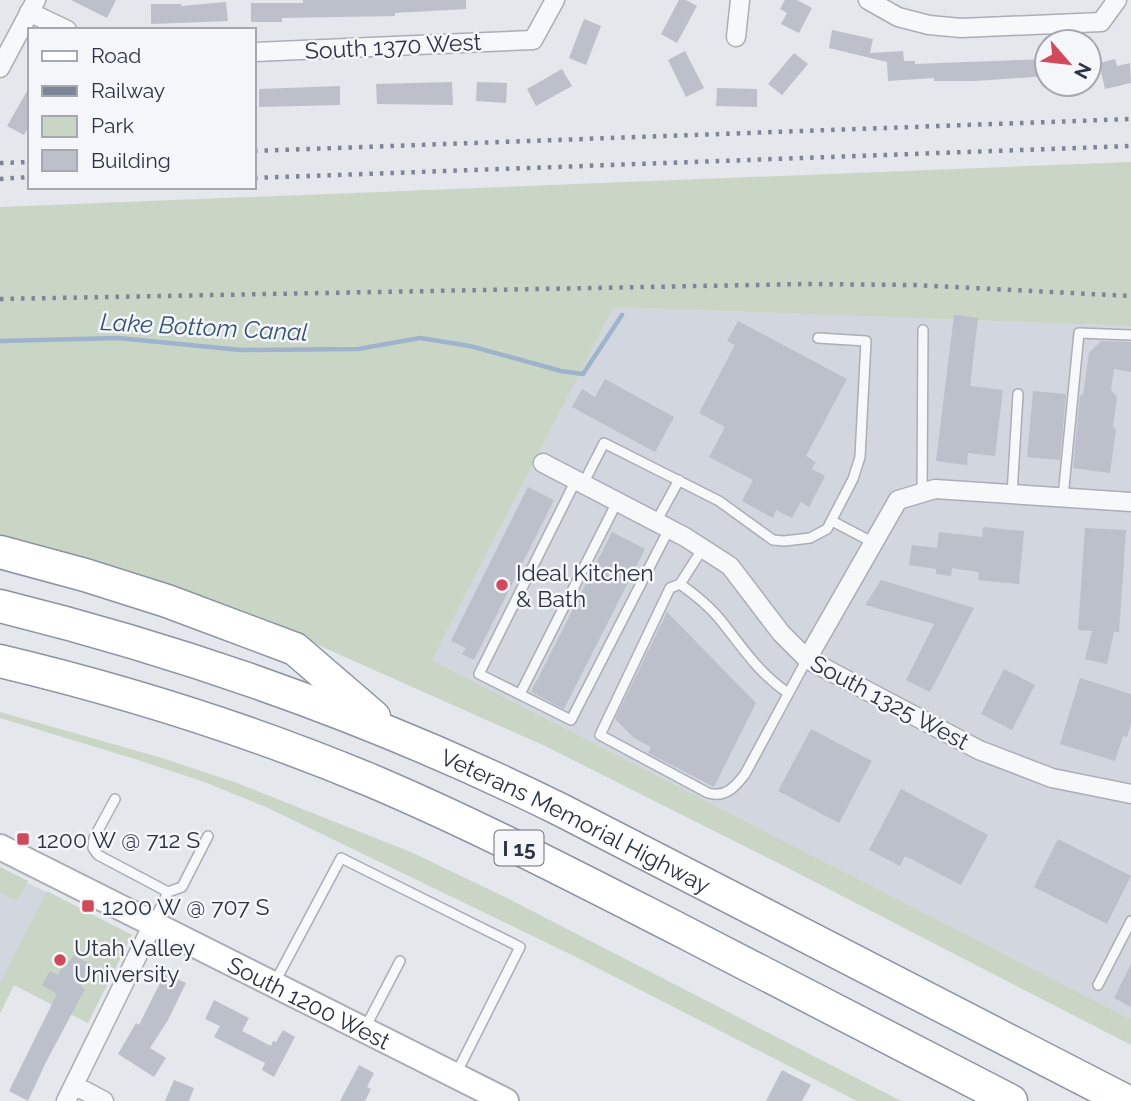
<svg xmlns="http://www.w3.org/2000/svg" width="1131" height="1101" font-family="Raleway,sans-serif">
  <rect width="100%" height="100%" fill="#e4e7ec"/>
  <path fill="#d2d6de" d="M614 307 1131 326V1019L432 660Z
    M0 869 132 935 88 1023 14 985 0 1013Z"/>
  <path fill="#c9d6c5" d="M1131 162V326L614 307 432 660 1131 1019V1045L784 866 545 746 273 625 0 537V207Z
    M0 712 162 758 237 783 413 853 507 898 901 1101H857L576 957 266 807 202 781 135 759 0 718Z
    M0 867 28 881 17 901 0 892Z
    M47 891 132 935 88 1023 14 985 0 1013V983Z"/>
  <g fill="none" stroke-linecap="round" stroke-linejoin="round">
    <path stroke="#9fb4cc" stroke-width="4.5" d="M0 341 118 338 241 350 358 349 420 338 470 346 561 371 583 374 622 315"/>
  </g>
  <path fill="#bbc0ca" d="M71 0H116L107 18Z
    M303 0H466V9L395 13V16L282 18V22H251V3H303Z
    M679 0H686L697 6 677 43 661 34Z
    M785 0H797L812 8 799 33 781 24 787 13 780 9Z
    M226 2 228 21 151 24V4H181V6Z
    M584 19 601 26 586 65 569 58Z
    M832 30 873 39 870 53 903 51 904 61H915V64L1047 59V76L975 81H934V78L888 81 887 62 829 48Z
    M685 51 704 88 686 97 668 60Z
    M794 53 808 64 782 95 768 84Z
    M1115 59 1117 66 1130 63 1131 83 1105 89 1099 63Z
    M562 69 572 86 536 106 527 89Z
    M452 82 453 105 377 104 376 84Z
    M477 82 507 83 506 103 476 101Z
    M30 86V124L24 135 7 126Z
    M340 86V105L259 107V89Z
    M717 88 757 89V107L716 106Z
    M954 315 978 318 970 386 1003 390 995 456 968 453 967 465 936 461Z
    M738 321 847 379 806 456 816 462 812 469 825 476 809 507 801 502 792 518 776 510 773 518 742 501 753 480 709 457 725 427 699 413 735 345 727 341Z
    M1101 341 1131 342V372L1114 369 1111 390 1117 397 1113 427 1116 430 1110 473 1073 468 1080 395H1083L1089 353Z
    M605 379 674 417 655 452 572 407 582 389 595 397Z
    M1033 391 1066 394 1060 460 1027 457Z
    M528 487 554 500 474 660 462 654 466 648 451 641Z
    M983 527 1024 531 1019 584 978 580 979 572 952 568 951 576 936 574V569L909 565 912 545 937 548 939 532 982 537Z
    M1085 528 1126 530 1119 632H1114L1107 664 1085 659 1092 631 1078 630Z
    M612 532 645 549 564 709 531 692Z
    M881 580 974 608 930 692 906 680 934 624 865 605Z
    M667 612 756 703 714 787 648 753 651 747 634 738 615 719Z
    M1004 669 1035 685 1012 730 981 714Z
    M1080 678 1131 694V724L1127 737 1123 736 1115 761 1060 744Z
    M811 729 872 761 839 823 778 791Z
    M901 789 988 835 961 885 905 856 900 866 869 850Z
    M1058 839 1131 876 1107 924 1034 887Z
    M74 955 92 965 81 987 85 989 45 1064 28 1101 9 1091 57 994 42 985 50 971 58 975 66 960 70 961Z
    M1131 964V1007L1114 998Z
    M165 973 186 983 168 1020 150 1048 166 1058 154 1077 118 1054 136 1023 139 1025Z
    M214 1000 249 1018 242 1031 271 1046 273 1041 276 1042 283 1030 295 1037 274 1077 262 1070 265 1063 214 1037 220 1026 205 1019Z
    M359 1065 374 1073 367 1087 371 1089 365 1101H340Z
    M782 1070 811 1085 802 1101H766Z
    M174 1080 194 1088 189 1101H165Z"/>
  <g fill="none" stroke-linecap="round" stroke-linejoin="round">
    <defs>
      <path id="lane" d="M576 480 479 674 571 720 669 529
        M583 484 604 443 719 501 773 540 784 541 810 538 827 529 853 479 860 457 866 341 818 338
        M922 493 923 330
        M1012 494 1018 394
        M1063 497 1079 333 1131 335
        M832 521 874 543
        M656 522 679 480
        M703 548 680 584C694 594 707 604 718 617 742 646 756 671 788 693
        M680 584 670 588 600 735 708 793C726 798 735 787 745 774L807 659
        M520 694 617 502
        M115 799 94 838 93 848 98 855 168 892
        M153 923 168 892 182 887 208 836
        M275 982 341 858 520 947 456 1074
        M1098 985 1131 921
        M365 1028 400 961"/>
      <path id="street" d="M868 0 898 17 929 25 961 28 1101 22 1117 0
        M29 12 67 30
        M736 37 740 0
        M254 52 533 40 555 0
        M0 68 36 0
        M543 463 685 537 730 566 781 633 807 659 979 750 1052 778 1131 794
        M807 659 898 500 935 489 1131 502
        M74 1085 104 1101
        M66 1101 153 924"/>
      <g id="secondary">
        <path id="s1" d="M0 847 506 1101"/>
      </g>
      <g id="highway">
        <path d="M0 552 85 575 167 601 295 649 374 717"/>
        <path id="s2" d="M0 606C194 654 381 721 561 810L1126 1101"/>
        <path d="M0 661C126 691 250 730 370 780 476 825 578 878 680 930 790 987 900 1044 1011 1101"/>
      </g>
    </defs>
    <use href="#lane" stroke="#a9aeb7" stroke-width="12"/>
    <use href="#street" stroke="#a9aeb7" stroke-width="21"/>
    <use href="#secondary" stroke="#a9aeb7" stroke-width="28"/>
    <use href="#highway" stroke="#8b94a3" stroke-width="35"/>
    <use href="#lane" stroke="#f7f8fa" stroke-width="9"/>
    <use href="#street" stroke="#f7f8fa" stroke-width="18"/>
    <use href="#secondary" stroke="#fff" stroke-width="24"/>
    <use href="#highway" stroke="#fff" stroke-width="32"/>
    <path stroke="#7d8696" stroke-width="4.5" stroke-dasharray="3.5 7" stroke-linecap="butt" d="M254 151 1131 119
      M0 163 30 162
      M254 178 1131 146
      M0 179 30 177
      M0 299 807 284 914 285 1131 296"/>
  </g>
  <g fill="#d1495b" stroke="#f4f6f9" stroke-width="2.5">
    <circle cx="502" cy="585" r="7"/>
    <rect x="16" y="832" width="14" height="14" rx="3.5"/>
    <rect x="81" y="899" width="14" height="14" rx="3.5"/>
    <circle cx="60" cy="960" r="7"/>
  </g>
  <g text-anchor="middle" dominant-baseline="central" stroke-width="5" stroke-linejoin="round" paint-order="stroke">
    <rect fill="#f4f6f9" stroke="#676e7b" stroke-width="2" x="494.5" y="830.5" width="49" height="35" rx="5"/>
    <g font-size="21" font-weight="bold" fill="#2b3445">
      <text x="519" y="848">I 15</text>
    </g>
    <g font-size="23" fill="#2b3445" stroke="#f4f6f9">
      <text transform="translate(393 46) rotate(-3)">South 1370 West</text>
      <text transform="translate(890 702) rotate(28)">South 1325 West</text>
      <text stroke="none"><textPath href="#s2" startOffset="616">Veterans Memorial Highway</textPath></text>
      <text stroke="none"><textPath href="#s1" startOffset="346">South 1200 West</textPath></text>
    </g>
    <g font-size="23" fill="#2b3445" stroke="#f4f6f9" text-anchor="start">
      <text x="516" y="572">Ideal Kitchen<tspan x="516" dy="26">&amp; Bath</tspan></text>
      <text x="37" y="839">1200 W @ 712 S</text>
      <text x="102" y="906">1200 W @ 707 S</text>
      <text x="74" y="947">Utah Valley<tspan x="74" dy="26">University</tspan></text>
    </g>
    <g font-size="24" font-style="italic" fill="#34527a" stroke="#f4f6f9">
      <text transform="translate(204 327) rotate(3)">Lake Bottom Canal</text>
    </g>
  </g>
  <rect x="28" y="28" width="228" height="161" fill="#f4f6f9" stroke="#a4a8b1" stroke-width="2"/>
  <rect x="42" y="51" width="35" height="10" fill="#ffffff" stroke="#a4a8b1" stroke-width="2"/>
  <text x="91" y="63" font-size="21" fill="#2b3445">Road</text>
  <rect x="42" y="86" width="35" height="10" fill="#7d8696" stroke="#a4a8b1" stroke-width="2"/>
  <text x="91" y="98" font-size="21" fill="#2b3445">Railway</text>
  <rect x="42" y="116" width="35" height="21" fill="#c9d6c5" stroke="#a4a8b1" stroke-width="2"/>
  <text x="91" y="133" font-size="21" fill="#2b3445">Park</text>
  <rect x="42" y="150" width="35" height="21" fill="#bbc0ca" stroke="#a4a8b1" stroke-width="2"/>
  <text x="91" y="168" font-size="21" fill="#2b3445">Building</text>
  <g transform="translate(1068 63) rotate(118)"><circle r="33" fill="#f4f6f9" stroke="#a4a8b1" stroke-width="2"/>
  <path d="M0-5L12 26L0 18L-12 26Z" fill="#d1495b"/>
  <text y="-10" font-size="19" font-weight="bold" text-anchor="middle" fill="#2b3445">N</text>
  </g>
</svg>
